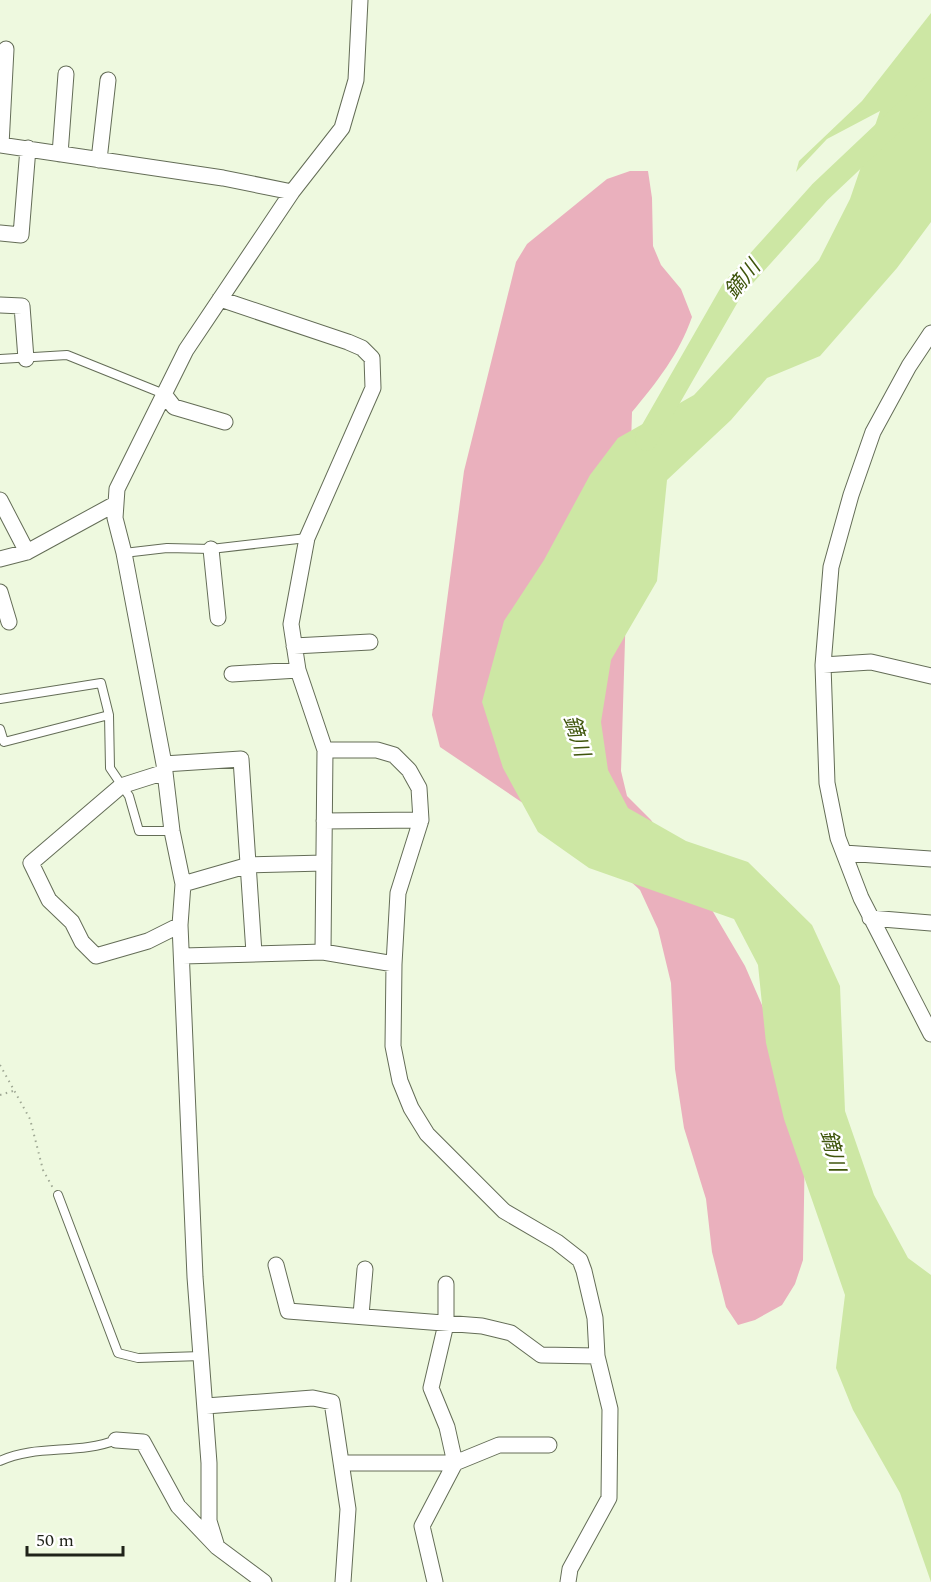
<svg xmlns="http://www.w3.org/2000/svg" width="931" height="1582" font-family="Spectral,'Noto Sans JP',serif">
  <rect width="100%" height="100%" fill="#eef9df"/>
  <path fill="#eab0bd" d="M630 171H648L652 198 653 246 661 265 681 289 692 317C679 354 657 382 632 412L621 771 627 796 651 820 712 910 745 966 768 1019 805 1142 803 1260 795 1284 782 1305 755 1320 738 1325 726 1307 712 1252 706 1199 684 1128 675 1069 671 983 658 929 640 890 606 859 440 747 432 715 464 471 516 262 527 244 607 179Z"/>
  <path fill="#cde7a4" d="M931 13V222L897 268 820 356 767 378 731 420 667 480 657 581 611 660 601 722 608 770 628 808 686 841 748 862 812 925 840 986 845 1111 874 1195 908 1258 931 1275V1582L900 1493 853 1410 836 1368 845 1295 784 1119 766 1043 758 965 734 919 589 868 538 832 503 768 482 702 504 621 544 560 590 475 618 438 694 395 819 260 850 199 880 111 827 139 796 172 799 161 862 101Z"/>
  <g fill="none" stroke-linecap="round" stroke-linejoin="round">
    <path stroke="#cde7a4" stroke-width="22" d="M646 440 732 290 820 192 931 87"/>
    <defs>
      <path id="lane" d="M0 359 67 355 164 394
        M124 553 167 548 211 549 307 538
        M0 699 101 683 109 715 110 768 129 796 139 831H172
        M0 729 4 742 109 715
        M58 1195 118 1353 138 1358 202 1356
        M0 1461C36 1444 79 1455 116 1440"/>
      <path id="street" d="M0 145 223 178 292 192
        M1 145 6 49
        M60 154 66 74
        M99 160 108 80
        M0 233 21 235 28 148
        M220 299 348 342 362 348 372 358 373 388 307 538 291 624 298 670 325 750H377L394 755 409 770 419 788 421 820 398 893 394 964 393 1046 400 1081 411 1108 427 1134 504 1211 557 1242 580 1260 584 1271 595 1318 597 1356 610 1409 609 1498 570 1569 568 1582
        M0 305 22 306 26 359
        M164 394 174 407 225 422
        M0 500 27 552
        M211 549 218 618
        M0 559 27 552 115 504
        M0 592 9 622
        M294 646 370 642
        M823 665 831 567 851 495 873 432 909 366 931 333
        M232 674 298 670
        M931 676 871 662 823 665 827 783 838 838 861 898 931 1034
        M164 764 241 759 254 953
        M165 772 121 786 31 863 49 900 72 922 82 942 96 956 148 941 180 925
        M324 821 421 820
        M844 853 931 859
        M183 884 249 865 324 863
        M870 918 931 923
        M323 952 325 750
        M183 956 323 952 394 964
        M276 1265 288 1311 482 1326 511 1333 541 1355 597 1356
        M361 1315 365 1269
        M206 1406 313 1398 332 1402 348 1509 343 1582
        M116 1440 143 1442 178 1506 217 1547 264 1582
        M342 1463H455L499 1445H549
        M217 1547 209 1521V1463L195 1277 180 925 183 884 172 831 164 764 124 553 115 518 117 489 186 350 292 192 342 128 356 80 360 0
        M435 1582 422 1526 455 1463 447 1427 431 1388 446 1324V1284"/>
    </defs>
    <use href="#lane" stroke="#646d57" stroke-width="10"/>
    <use href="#street" stroke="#646d57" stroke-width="17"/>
    <path stroke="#9fa894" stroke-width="2" stroke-dasharray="1.5 4.5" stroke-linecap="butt" d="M0 1065 30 1119 43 1170 53 1188
      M0 1095 13 1091"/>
    <use href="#lane" stroke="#fff" stroke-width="8"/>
    <use href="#street" stroke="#fff" stroke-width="15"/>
  </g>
  <g text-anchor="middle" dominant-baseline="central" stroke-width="5" stroke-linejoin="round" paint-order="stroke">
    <g font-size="21" font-style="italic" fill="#3f550c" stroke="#fff">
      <text transform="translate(743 280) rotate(-51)">鏑川</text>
      <text transform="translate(576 736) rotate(73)">鏑川</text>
      <text transform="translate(832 1151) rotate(76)">鏑川</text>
    </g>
  </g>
  <path d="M27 1546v9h96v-9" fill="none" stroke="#1f2319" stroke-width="3"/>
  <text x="36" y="1546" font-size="18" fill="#1f2319" stroke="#ffffff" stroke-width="4.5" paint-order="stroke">50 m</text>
</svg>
